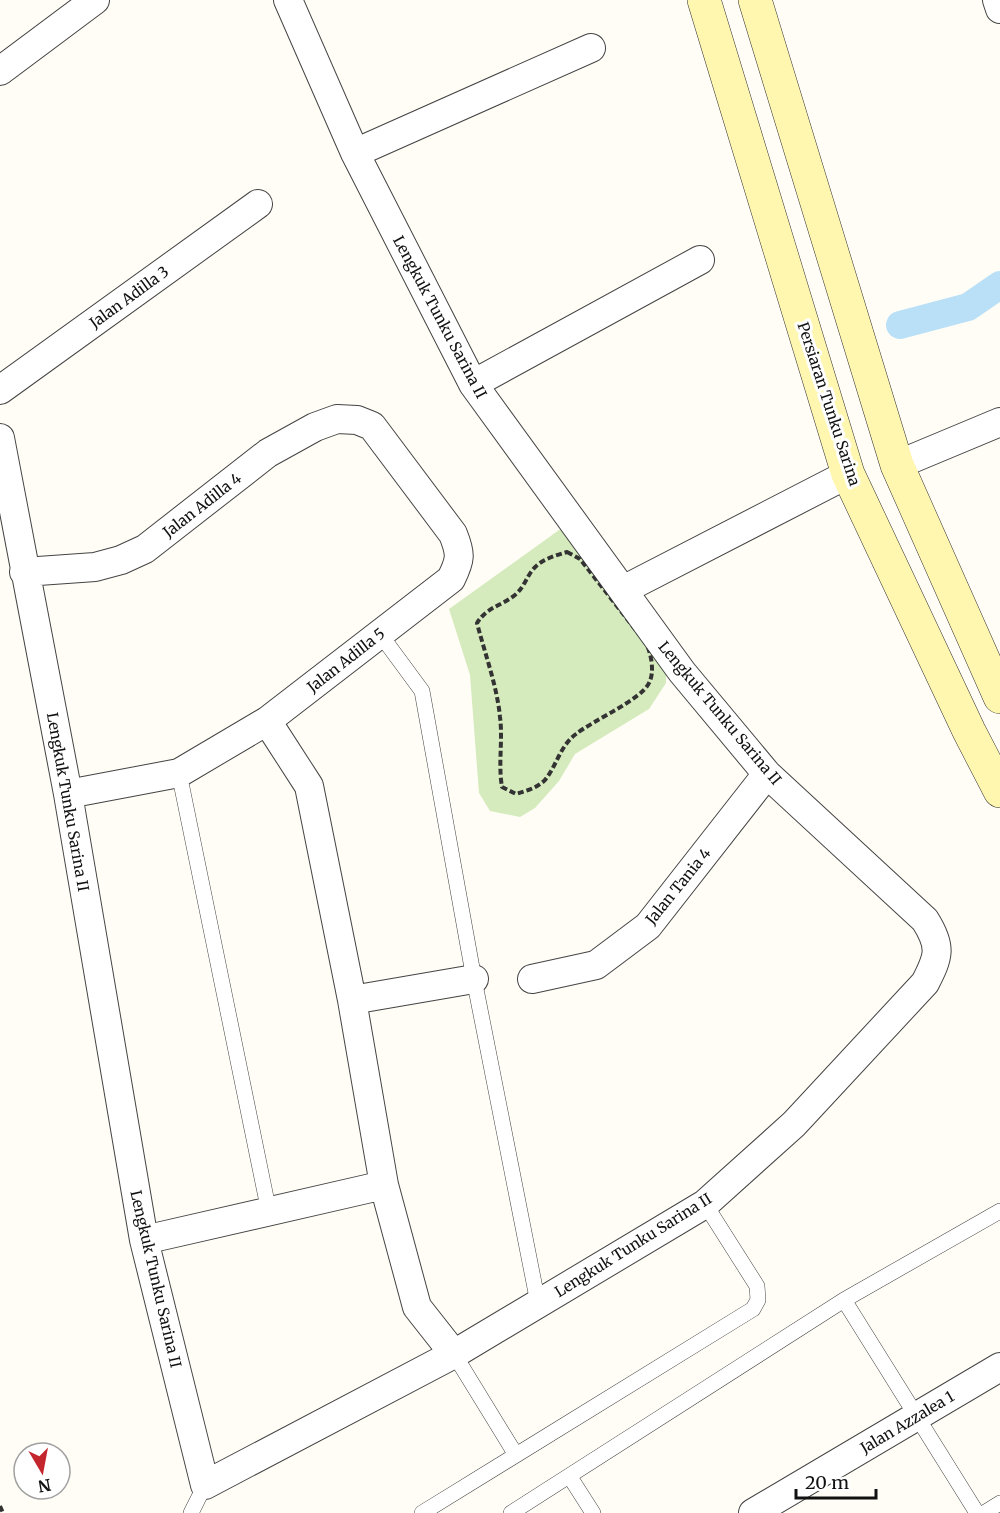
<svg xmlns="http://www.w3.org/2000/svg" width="1000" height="1513" font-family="Merriweather,serif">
  <rect width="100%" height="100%" fill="#fffdf5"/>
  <path fill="#d5ebbd" d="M566 525 666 662V683L649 709 575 754 559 781 535 808 520 817 490 811 479 793 470 675 449 609Z"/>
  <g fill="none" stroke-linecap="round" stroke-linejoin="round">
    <path stroke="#b9e0f7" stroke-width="28" d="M900 325 968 307 1000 285"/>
    <defs>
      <path id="lane" d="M380 634 422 691 474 979 538 1303
        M179 773 269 1212
        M844 1300 977 1513
        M454 1354 516 1455
        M570 1477 593 1513
        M191 1513 205 1485
        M422 1513 753 1309 758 1300 757 1286 705 1204
        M511 1513 844 1300 1000 1211
        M984 1513 1000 1503"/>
      <path id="street" d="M997 0 1000 9
        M0 71 95 0
        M355 153 591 48
        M473 384 700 260
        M0 390 258 204
        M0 438 68 794 144 1240 205 1485 454 1354 705 1204 794 1124 925 983C939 956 942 947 925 920L767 774 682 672 473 384 355 153 288 0
        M897 465 1000 422
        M24 572 95 567 121 560 145 549 268 453 315 427 337 419 357 420 372 426 453 534C461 554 461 559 451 579L267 721 179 773 68 794
        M623 590 848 474
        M267 721 309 786 352 1000 384 1185 417 1307 454 1354
        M532 979 596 965 648 926 767 774
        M352 1000 474 979
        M144 1240 384 1185
        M753 1513 1000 1367"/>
      <path id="secondary" d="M704 0 848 474 969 731 1000 791
        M755 0 897 465 1000 697"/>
    </defs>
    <use href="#lane" stroke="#444" stroke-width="16"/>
    <use href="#street" stroke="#444" stroke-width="30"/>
    <use href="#secondary" stroke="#333" stroke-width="34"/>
    <path stroke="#333" stroke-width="4" stroke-dasharray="6 3" stroke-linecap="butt" d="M567 552 580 559 646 643C651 653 655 672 649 683 641 700 592 721 576 734 560 746 557 765 545 780 537 788 526 791 516 794L502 787C498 764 503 740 500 717 497 686 485 654 477 623 488 606 500 607 515 595 523 588 525 581 531 572 539 560 554 556 567 552Z
      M0 1506 3 1513"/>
    <use href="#lane" stroke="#fff" stroke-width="15"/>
    <use href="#street" stroke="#fff" stroke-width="28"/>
    <use href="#secondary" stroke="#fff6b0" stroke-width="33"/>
  </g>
  <g text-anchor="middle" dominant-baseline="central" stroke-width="6" stroke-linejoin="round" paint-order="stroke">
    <g font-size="15" fill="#111" stroke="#fff">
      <text transform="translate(129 297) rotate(-36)">Jalan Adilla 3</text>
      <text transform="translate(440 317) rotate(62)">Lengkuk Tunku Sarina II</text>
      <text transform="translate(829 404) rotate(72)">Persiaran Tunku Sarina</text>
      <text transform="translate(202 505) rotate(-38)">Jalan Adilla 4</text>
      <text transform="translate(346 660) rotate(-38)">Jalan Adilla 5</text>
      <text transform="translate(720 713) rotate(50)">Lengkuk Tunku Sarina II</text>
      <text transform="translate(68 802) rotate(80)">Lengkuk Tunku Sarina II</text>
      <text transform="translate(678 886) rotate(-51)">Jalan Tania 4</text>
      <text transform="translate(633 1245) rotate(-32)">Lengkuk Tunku Sarina II</text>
      <text transform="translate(156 1279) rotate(77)">Lengkuk Tunku Sarina II</text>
      <text transform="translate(907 1422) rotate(-31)">Jalan Azzalea 1</text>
    </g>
  </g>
  <g transform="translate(42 1471) rotate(170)"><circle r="28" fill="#ffffff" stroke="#a0a0a0" stroke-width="1.5"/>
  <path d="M0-4.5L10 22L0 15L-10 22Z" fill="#c4262e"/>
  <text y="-9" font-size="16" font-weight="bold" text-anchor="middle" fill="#111111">N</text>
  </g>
  <path d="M796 1489v9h80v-9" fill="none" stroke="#111111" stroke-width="3"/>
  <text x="805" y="1489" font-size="18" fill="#111111" stroke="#ffffff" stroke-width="4.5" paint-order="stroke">20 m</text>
</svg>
